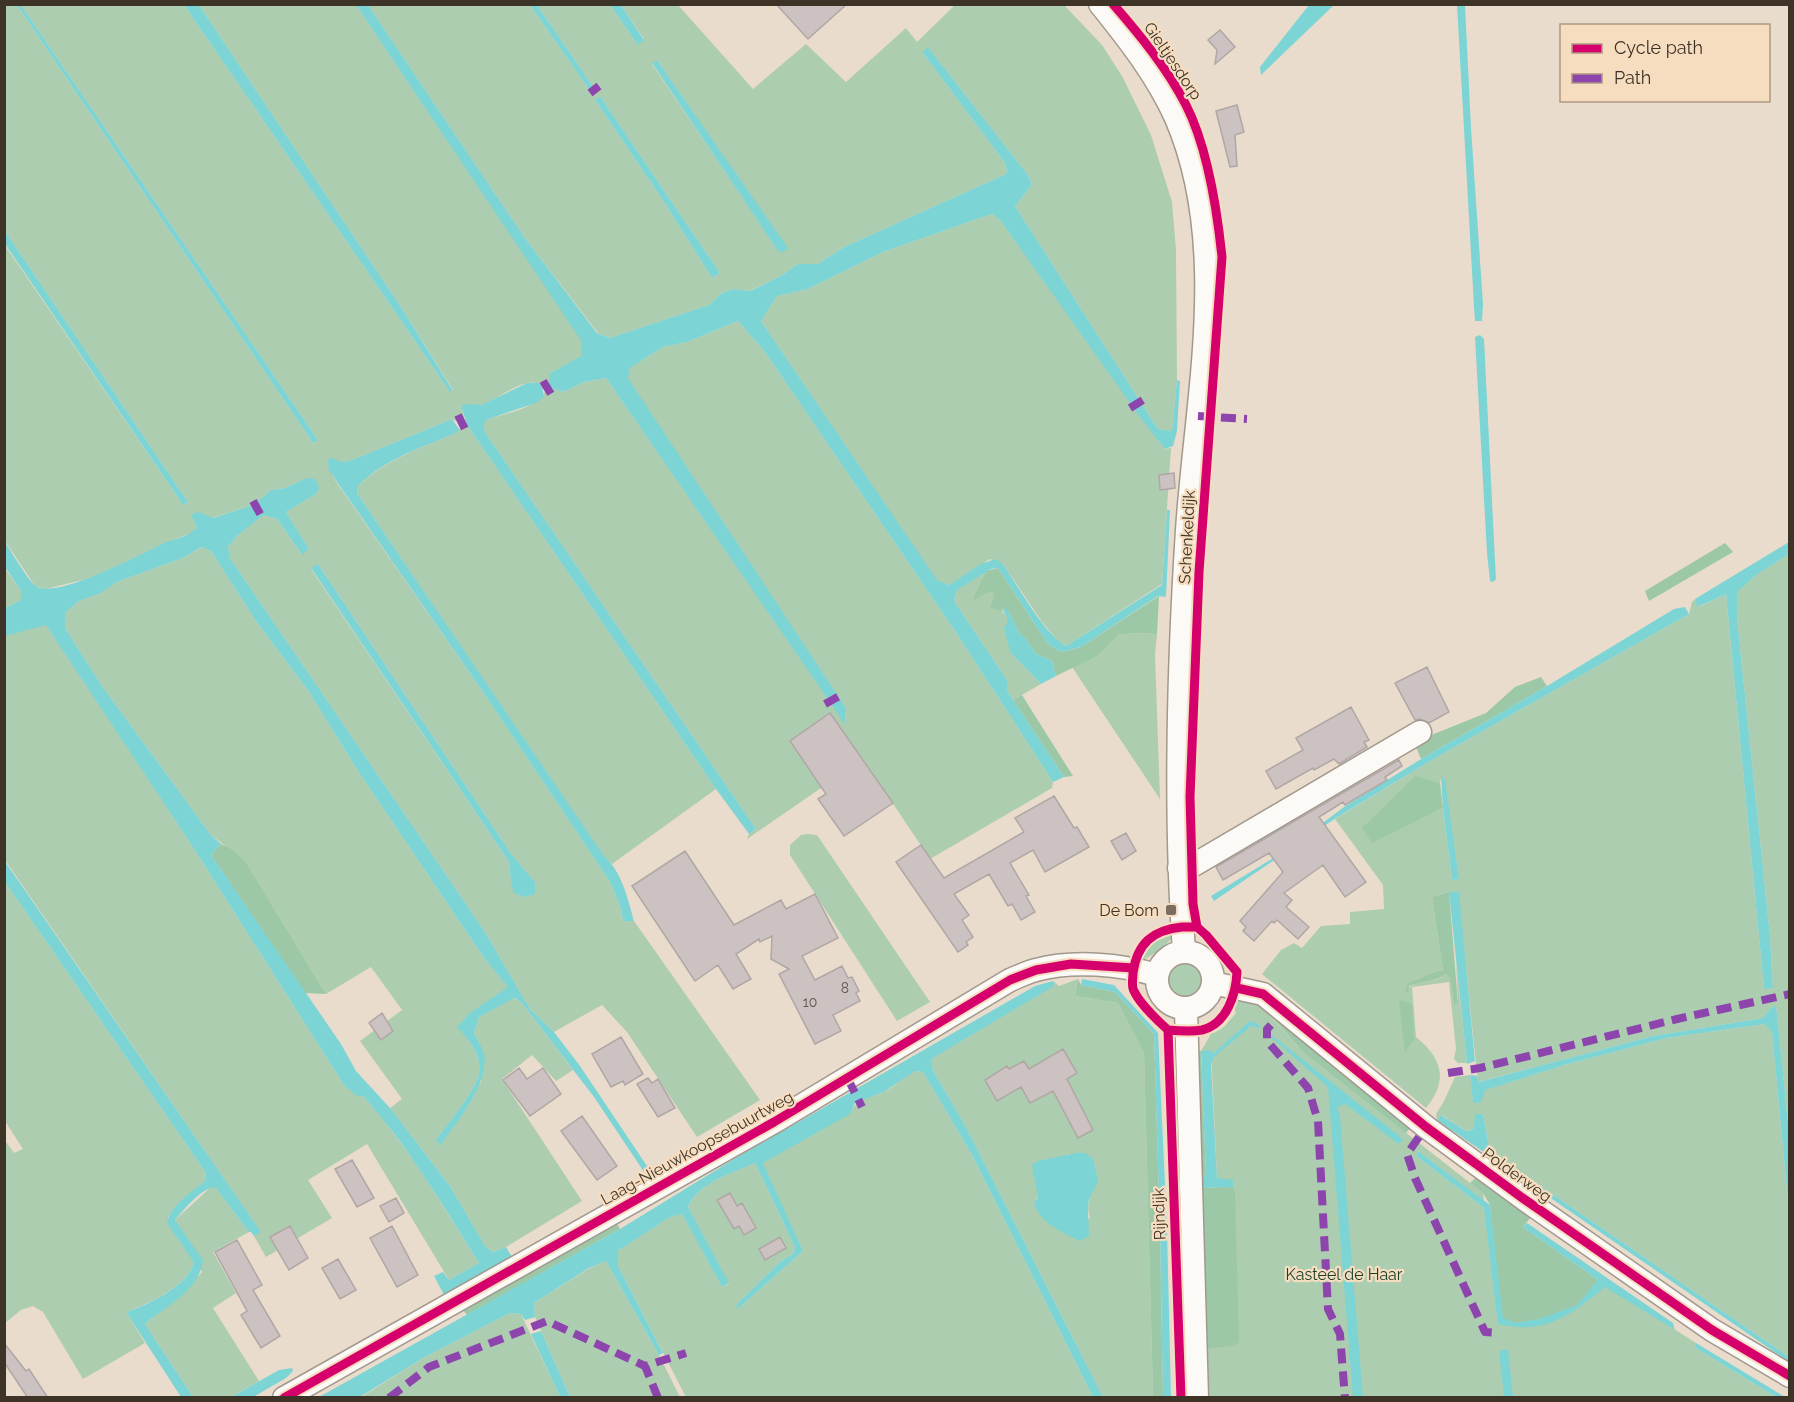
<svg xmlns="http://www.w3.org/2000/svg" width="1794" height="1402" font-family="Raleway,sans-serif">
  <rect width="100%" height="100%" fill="#eadccc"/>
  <path fill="#accdb0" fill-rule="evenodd" d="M5 5H17L313 443 318 440 21 5H184L450 392 453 390 403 310 199 5H356L583 342 582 356 549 374V383L542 386C527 373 497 401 480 405 472 406 468 403 461 406L464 417 455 421 452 419 352 460 343 462 333 474 335 480 487 698 610 882 621 909 623 921H634L760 1100 697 1137 627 1032 602 1005 554 1032 530 1009 485 932 230 558 228 547 237 536 264 515 277 519 301 554 309 549 286 512 316 494 304 479 285 488 271 490 253 505 212 518 197 527 192 533 167 542 94 577 46 589 35 586 5 541 4 244 183 505 188 502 5 231ZM318 564 512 855 535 882 525 897 511 883 509 862 311 569Z
    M368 5H530L588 88 592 85 537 5H610L638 45 644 39 621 5H678L753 89 806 44 846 82 906 28 917 42 955 5H1064L1102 45 1122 76 1151 135 1172 202 1176 250 1177 380 1172 431 1158 429 1015 206 1032 185 1028 175 928 47 922 52 1005 163 1007 172 1004 175 844 247 818 264H798L782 275 749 291 733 289 722 293 709 305 610 338 598 333 525 238ZM657 60 787 248 778 250 652 64ZM600 96 720 273 712 278 662 199 595 100Z
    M992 214 1000 220 1165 449 1171 448 1162 584 1066 646 1059 642 1042 622 1003 564 990 559 949 585 937 581 761 321 777 296 808 289 883 252Z
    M738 321 765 352 957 634 1053 782 1052 788 930 859 863 759 747 839 749 834 756 829 485 432 482 424 488 419C504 414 541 407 545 391L551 388 563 392 584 382 606 378 845 723 846 708 627 378 630 368 663 347 687 342Z
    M467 425 716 789 612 864 604 857 357 493 358 486C384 460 424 447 458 432L459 429Z
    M203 547 211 551 258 624 309 692 358 771 484 958 509 987 470 1014 467 1038C473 1047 482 1061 479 1073 477 1089 446 1126 436 1140L481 1082 480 1044 474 1033 479 1017 513 998 521 1002 573 1070 556 1081 532 1055 502 1079 582 1201 506 1247 493 1252 485 1246 450 1186 390 1108 402 1099 360 1041 402 1010 371 967 326 994 246 862 211 835 102 686 65 628V613L79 601 101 593 117 582 183 558Z
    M1789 554V1132L1776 1006 1770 1009 1763 1018 1653 1036 1478 1082 1458 892H1449L1432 897 1443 970C1429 972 1420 979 1407 983L1405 991C1416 978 1435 985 1446 974L1450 979 1454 1005 1458 1004 1456 963 1467 1063H1458L1454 1059 1456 1049 1449 982 1412 987 1416 1037C1442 1058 1449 1080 1426 1108L1262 974 1281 950 1294 943 1302 948 1321 926 1350 924V912L1384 909 1383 885 1335 819 1432 760 1689 614 1692 602 1695 599 1699 607 1726 594 1764 989 1773 988 1770 935 1737 618V591L1755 576ZM1415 777 1440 783 1441 777 1459 879 1452 880 1443 808 1372 842Z
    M4 567 21 591V600L5 608Z
    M986 571 973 597 974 601 985 594 993 592 1000 609 1009 619 1010 652 1041 684 1013 700 1007 690V680L954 601 957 590Z
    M46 624 196 852 344 1085 363 1096 380 1115 419 1168 479 1263 449 1280 367 1144 308 1180 332 1218 266 1257 254 1236 260 1231 5 860 4 636Z
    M1136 633 1157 634 1155 655 1160 799 1072 667 1099 655 1117 635Z
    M808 834 817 835 930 1002 897 1021 790 855V845L801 835Z
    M5 882 206 1173 205 1181 178 1204 168 1217 193 1261C194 1283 144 1306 126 1312L145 1343 83 1379 43 1312 33 1306 21 1310 5 1323 4 1139 14 1153 23 1149 5 1121Z
    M1171 932 1175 933C1167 946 1156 954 1142 960L1141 958 1153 939Z
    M1165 979a19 19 0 1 1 38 0a19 19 0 1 1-38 0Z
    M1078 979 1075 996 1118 1003 1144 1053 1153 1397H1103L967 1129 933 1070 930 1059 1053 986V981L1059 986ZM1069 1154 1090 1198 1088 1208 1090 1219 1034 1202 1064 1156Z
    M1238 997 1255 999 1304 1053 1483 1193 1484 1201 1418 1151 1416 1156 1484 1208 1696 1343 1694 1347 1776 1397H1205L1204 1349 1225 1346 1211 1051H1201L1210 1036V1031L1214 1033 1224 1027 1236 1013 1234 1008Z
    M1765 1024 1772 1031 1789 1212V1357L1490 1151 1483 1114C1479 1121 1475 1131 1466 1131L1442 1115 1437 1120 1436 1114 1444 1101 1455 1077 1470 1075 1473 1102 1484 1090 1568 1064 1667 1038Z
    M914 1071 923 1072 972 1155 1093 1397H686L618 1266V1251L670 1217 682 1213 722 1287 729 1284 688 1208C698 1183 731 1173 755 1163L795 1247 793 1254 781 1261 738 1303 739 1308 803 1251 762 1163 849 1114C860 1095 869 1100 886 1091 896 1085 905 1077 914 1071Z
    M211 1187H215L249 1232 213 1252 236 1293 213 1308 259 1381 231 1397H193L145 1324 181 1295 202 1272 175 1220Z
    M606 1261 659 1355 680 1397H570L535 1317 534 1303 590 1268Z
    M510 1313 521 1314 560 1397 360 1398 423 1358Z"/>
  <path fill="#9cc8a7" d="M1725 543 1733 552 1649 601 1645 591Z
    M998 568 1048 644 1061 652 1081 647 1159 596 1157 634 1136 633 1118 635 1099 655 1056 676 1052 661 1035 653 1026 639 1020 634 1009 612 1002 607 1003 611 990 608 994 597 993 592 985 594 974 601 973 597 986 571Z
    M1541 677 1547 686 1421 759 1414 742 1486 713 1515 687Z
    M1022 695 1073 776 1064 777 1013 700Z
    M1415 776 1440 783 1443 808 1372 843 1362 828Z
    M221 844 231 849 246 862 326 994 305 993 211 855Z
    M1449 892 1458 1004 1454 1005 1450 979 1446 974C1437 982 1421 981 1409 986L1408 993 1405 992 1407 983C1420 979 1429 972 1443 970L1432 897Z
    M1078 979 1081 985 1115 992 1154 1034 1160 1229 1163 1397H1153L1144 1053 1118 1003 1075 996Z
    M1399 1000 1412 1004 1414 1039 1405 1052Z
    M1265 1009 1413 1124 1406 1133 1304 1053Z
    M1193 1050 1201 1051 1206 1175 1199 1176Z
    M1480 1174 1535 1212 1523 1227 1598 1280 1577 1305 1539 1319 1515 1323 1502 1318 1490 1205 1483 1193 1470 1183Z
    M1233 1187 1235 1193 1239 1342 1232 1346 1204 1349 1199 1188Z
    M614 1218 620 1229 467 1315 461 1308Z"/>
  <path fill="#7dd4d5" d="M17 5H21L318 440 313 443Z
    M184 5H199L403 310 453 391 450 392Z
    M356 5H368L525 238 597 333 610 338 709 305 722 293 733 289 750 291 782 275 798 264H818L844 247 1004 175 1007 172 1005 163 922 52 928 47 1028 175 1032 185 1015 206 1158 429 1172 431 1177 380 1180 381 1177 431 1173 446 1165 449 1142 420 1000 220 992 214 883 252 808 289 777 296 761 321 937 580 949 585 981 564 995 559 1003 564C1018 586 1044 634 1066 646L1162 585 1167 510H1170L1166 597 1158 596 1081 647 1061 652 1048 644 998 568 991 569 957 590 954 601 1007 680V690L1013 700 1064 777 1053 782 957 634 765 352 738 321 687 342 663 347 630 368 628 378 846 708 845 724 606 378 584 382 563 392 551 388 549 383V374L581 356 582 342Z
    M530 5H537L592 85 591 88H588Z
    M610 5H621L644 40 638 45Z
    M1309 5H1334L1261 75 1260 67Z
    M1457 5H1465L1471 128 1483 304 1482 321H1475L1474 307Z
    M657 60 788 248 783 252 778 251 652 63Z
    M600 96 720 273 712 278 662 199 595 100Z
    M5 231 188 502 183 505 5 244Z
    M1480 335 1484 339 1495 561 1496 579 1493 582 1490 581 1487 553 1475 337Z
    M527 383H538L542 386 544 397 536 403 488 419 483 424 485 432 756 829 749 834 716 789 467 425 461 406 466 404 481 405Z
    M452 419 459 429 458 432C424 447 384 459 358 486L357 493 604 856C622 872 628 899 634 921H623L621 909 610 882 487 698 335 479 333 474 329 472 328 461 331 458 343 462 352 460Z
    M312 478 316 480 319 488 316 494 286 512 309 549 302 555 277 519 264 515 237 536 228 547 230 558 485 932 530 1009 554 1032 580 1066 649 1169 644 1172 594 1097 521 1002 514 998 479 1017 474 1033C477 1039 482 1046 484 1054 490 1083 456 1123 440 1146L436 1140C446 1126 477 1089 479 1073 482 1055 468 1039 457 1027L470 1013 508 987 484 958 358 771 309 692 258 624 211 551 202 547 183 558 117 582 101 593 79 601 65 613V628L102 686 211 835 221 844 211 855 341 1044 356 1071 390 1108 450 1186 485 1246 493 1252 506 1247 512 1257 444 1295 434 1276 443 1272 449 1280 479 1263C443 1206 409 1147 363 1096H357L344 1085 196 852 46 625 5 636V608L21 600V591L5 567 4 541C11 550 28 581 36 586 57 600 142 553 164 543 176 538 189 537 197 527L191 515 198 512 213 518 253 505 271 490 285 488 304 479Z
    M1789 542V554L1755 576 1737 592V618L1770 935 1773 988 1764 989 1726 594 1698 607 1695 599Z
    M318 564 512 855 535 882V894L525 897 514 893 511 883 509 862 311 568Z
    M1002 606 1009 612 1020 634 1026 639 1035 653 1052 661 1056 676 1041 684 1010 652 1004 628C1012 619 1004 616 1002 606Z
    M1685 607 1689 614 1432 760 1336 818 1214 901 1211 896 1288 849 1344 807 1421 759 1547 686 1674 609Z
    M1441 776 1445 780 1459 879 1452 880 1443 808Z
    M4 860 261 1232 254 1236 251 1232H249L215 1187C200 1189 185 1209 175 1220L203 1260C200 1290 166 1306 145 1324L193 1397H181L126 1312C144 1307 194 1283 193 1261L167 1223C170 1205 192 1192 205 1181L206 1173 5 882Z
    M1449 892H1459L1475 1061 1467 1064Z
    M1082 979 1114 985 1158 1033 1167 1229 1171 1397H1163L1160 1229 1154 1034 1115 992 1081 985Z
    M1053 981 1054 986 931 1059 933 1070 967 1129 1103 1397H1093L972 1155 923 1072 915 1071 884 1092 855 1103 850 1114 763 1163 803 1251 739 1308H736L738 1303 781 1261 793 1254 795 1247 755 1163C732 1173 698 1183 688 1207L729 1283 722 1287 682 1214 670 1217 618 1251V1266L663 1353 659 1355 606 1261 589 1268 534 1303 535 1317 525 1320 521 1314 510 1313 423 1358 360 1397H319L620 1229 734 1159 1035 986Z
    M1776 1005 1789 1132V1212L1772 1032 1765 1024 1667 1038 1568 1064 1485 1090 1481 1102 1473 1103 1470 1075 1477 1076 1479 1082 1653 1036 1763 1018 1770 1009Z
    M1250 1021 1260 1025 1259 1028 1251 1026 1214 1057 1211 1064 1217 1178 1233 1180V1187L1199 1188V1176L1206 1175 1201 1051 1209 1050 1214 1053Z
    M1273 1036 1403 1139 1399 1144 1345 1104 1337 1107 1340 1116 1363 1397H1353L1328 1087 1271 1037Z
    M1475 1114H1483L1489 1146 1487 1149 1789 1357V1362L1437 1120 1441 1115 1466 1131H1469L1474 1128Z
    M1418 1151 1490 1205 1503 1318 1515 1323 1539 1319 1577 1305 1598 1280 1523 1227 1527 1223 1673 1323 1675 1330 1605 1287C1569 1316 1546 1335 1498 1324L1484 1208 1416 1156Z
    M1076 1153H1085L1093 1159 1098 1181C1096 1187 1091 1193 1089 1200 1087 1209 1089 1226 1089 1236L1080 1241C1063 1233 1038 1222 1034 1202L1038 1197 1032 1165 1038 1161Z
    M541 1331 570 1397H560L531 1334Z
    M1696 1343 1785 1397H1776L1694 1347Z
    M1508 1349 1513 1397H1504L1499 1351Z
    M292 1368 293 1371 286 1378 253 1397H231L279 1370Z"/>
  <path fill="#cbc2c1" stroke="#b0a7a5" stroke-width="1.5" d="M776 4H847L808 39Z
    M1220 30 1235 47 1215 64 1217 50 1208 40Z
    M1237 105 1244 132 1235 135 1237 166 1230 167 1216 111Z
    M1174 473 1175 488 1160 490 1159 475Z
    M1427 667 1449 712 1429 723 1420 719 1415 720 1395 683Z
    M1351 707 1369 740 1364 742 1367 747 1339 764 1334 759 1314 770 1313 768 1276 789 1266 771 1303 750 1296 738Z
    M830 713 893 803 844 836 818 799 826 794 790 741Z
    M1399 760 1402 766 1385 777 1387 780 1345 805 1343 802 1319 817 1366 882 1345 897 1323 865 1284 893 1292 900 1286 907 1309 927 1298 939 1277 920 1274 923 1272 921 1254 941 1243 931 1246 927 1240 921 1283 872 1269 853 1223 880 1216 867Z
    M1054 796 1074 828 1077 827 1089 847 1045 872 1033 850 1010 863 1029 895 1026 896 1035 912 1021 920 1012 904 1008 906 989 874 954 894 969 915 962 920 973 937 966 942 968 945 958 952 896 862 921 845 944 878 1024 832 1015 818Z
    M1126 833 1136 851 1122 860 1111 841Z
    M685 851 734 925 781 900 786 909 815 894 838 938 802 956 815 980 842 966 848 978 852 977 859 991 856 993 860 1001 833 1015 841 1031 815 1044 779 974 789 969 771 959 772 936 760 942 759 939 736 954 751 979 733 989 718 965 695 981 632 886Z
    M382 1013 393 1031 381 1040 369 1023Z
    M621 1037 643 1074 625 1085 623 1081 611 1087 592 1054Z
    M1063 1049 1077 1073 1067 1079 1093 1130 1078 1138 1053 1091 1030 1103 1021 1087 997 1101 985 1080 1007 1066 1009 1069 1024 1061 1029 1069Z
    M519 1068 527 1079 543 1068 561 1094 530 1116 503 1080Z
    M648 1078 652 1083 658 1079 675 1108 658 1117 637 1084Z
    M582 1116 617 1166 597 1180 561 1131Z
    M352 1160 374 1198 357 1207 335 1169Z
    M730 1193 737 1206 742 1203 756 1228 744 1235 739 1226 734 1229 717 1200Z
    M396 1198 404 1213 389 1222 380 1206Z
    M290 1226 308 1258 289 1270 270 1237Z
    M392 1226 418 1275 397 1287 370 1238Z
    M780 1237 786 1248 765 1260 759 1249Z
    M237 1240 262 1285 253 1290 280 1336 261 1348 241 1315 247 1311 215 1252Z
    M338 1259 356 1290 340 1299 322 1268Z
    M4 1343 26 1371 29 1369 48 1398H28L4 1362Z"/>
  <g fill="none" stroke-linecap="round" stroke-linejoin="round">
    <defs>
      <path id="minor" d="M1100 4C1129 40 1157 76 1176 118 1231 246 1196 396 1187 530 1178 670 1174 811 1184 951
        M1179 868 1192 866 1420 732
        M1157 980a28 28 0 1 1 56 0a28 28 0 1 1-56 0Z
        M1213 983 1263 994 1426 1127 1524 1199 1712 1330 1790 1376
        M1186 1009 1197 1398
        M284 1398 774 1122 1010 980C1018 977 1027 972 1036 970 1072 960 1121 964 1156 975"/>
    </defs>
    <use href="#minor" stroke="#a2988c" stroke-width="25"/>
    <use href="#minor" stroke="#fcfaf7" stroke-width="22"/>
    <path stroke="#8e44ad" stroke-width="8" stroke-dasharray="15 8" stroke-linecap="butt" d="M590 93 599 86
      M543 381 551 394
      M1130 408 1143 400
      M458 415 465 429
      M1198 416 1247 419
      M253 501 264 521
      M825 704 843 694
      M1271 1025 1267 1029V1041L1308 1088 1318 1121 1328 1309 1340 1334 1345 1398
      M1448 1073 1480 1068 1677 1019 1790 994
      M848 1079 862 1107
      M1419 1137 1407 1154 1415 1178 1485 1332 1499 1333
      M389 1398 429 1367 547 1321 645 1366
      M658 1398 645 1366 686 1353"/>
    <defs>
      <path id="cycleway" d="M1113 4C1140 35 1167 68 1186 105 1208 148 1217 209 1222 257L1199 572 1190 797 1193 904 1197 927
        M1182 927H1197L1206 935 1237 972C1236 994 1227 1024 1202 1030 1191 1032 1179 1031 1168 1030 1158 1021 1140 1004 1134 991 1131 986 1133 979 1133 973 1137 943 1153 930 1182 927Z
        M1237 988 1263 994 1426 1127 1524 1199 1712 1330 1790 1376
        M1168 1030 1181 1398
        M284 1398 774 1122 1010 980 1036 970 1071 964 1134 968"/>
    </defs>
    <use href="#cycleway" stroke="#f7ddbf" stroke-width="13"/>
    <use href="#cycleway" stroke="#d6006c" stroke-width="9"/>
  </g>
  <rect fill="#7a6e61" stroke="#f7ddbf" stroke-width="2" x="1165" y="904" width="12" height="12" rx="3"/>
  <g text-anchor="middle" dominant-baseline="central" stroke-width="4.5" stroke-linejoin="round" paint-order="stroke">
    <g font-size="14" fill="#60574e">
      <text x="845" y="988">8</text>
      <text x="810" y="1002">10</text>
    </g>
    <g font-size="16" fill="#3d3327" stroke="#f7ddbf">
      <text transform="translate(1173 61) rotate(56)">Gieltjesdorp</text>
      <text transform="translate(1187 537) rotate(-87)">Schenkeldijk</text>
      <text transform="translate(697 1148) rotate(-29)">Laag-Nieuwkoopsebuurtweg</text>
      <text transform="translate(1517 1175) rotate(36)">Polderweg</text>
      <text transform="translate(1159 1214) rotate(-92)">Rijndijk</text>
    </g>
    <g font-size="16" fill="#3d3327" stroke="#f7ddbf" text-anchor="end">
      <text x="1159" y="910">De Bom</text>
    </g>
    <g font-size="16" fill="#173f2b" stroke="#f7ddbf">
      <text x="1344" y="1274">Kasteel de Haar</text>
    </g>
  </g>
  <rect width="1794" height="1402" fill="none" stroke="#3d3327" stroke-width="12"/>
  <rect x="1560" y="24" width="210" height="78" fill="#f7ddbf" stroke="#ad9982" stroke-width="1.5"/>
  <rect x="1572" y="44" width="30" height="9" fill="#d6006c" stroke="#ad9982" stroke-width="1.5"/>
  <text x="1614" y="54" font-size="18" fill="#3d3327">Cycle path</text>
  <rect x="1572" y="74" width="30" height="9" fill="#8e44ad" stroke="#ad9982" stroke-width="1.5"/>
  <text x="1614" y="84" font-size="18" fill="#3d3327">Path</text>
</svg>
